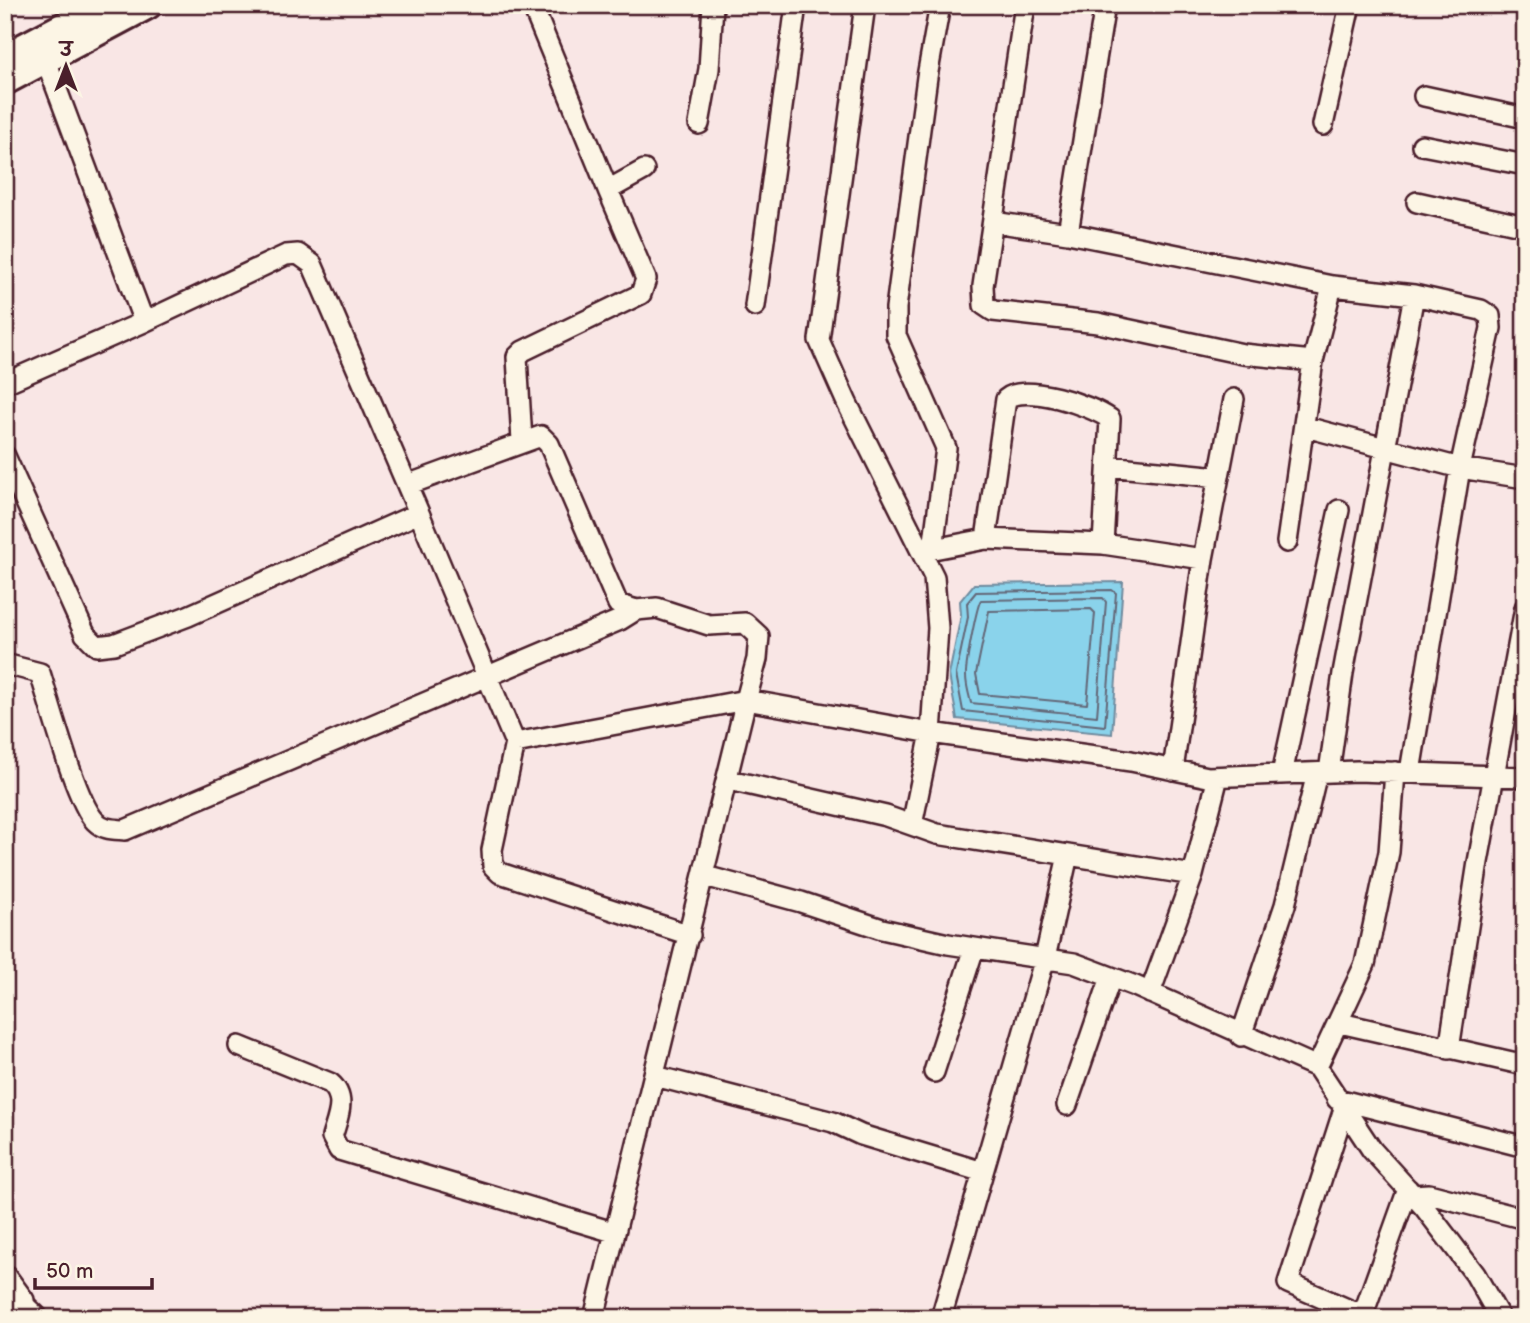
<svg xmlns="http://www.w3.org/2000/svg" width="1530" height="1323" font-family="'Balsamiq Sans','Playpen Sans Deva',sans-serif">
  <rect width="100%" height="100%" fill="#f9e6e5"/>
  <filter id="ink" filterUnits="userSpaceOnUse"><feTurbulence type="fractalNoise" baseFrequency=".0143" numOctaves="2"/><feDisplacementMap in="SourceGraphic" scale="14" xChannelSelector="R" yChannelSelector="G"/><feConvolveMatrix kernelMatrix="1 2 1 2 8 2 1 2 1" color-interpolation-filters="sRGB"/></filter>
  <g filter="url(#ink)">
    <path fill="#8ad3eb" stroke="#708b9e" stroke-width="2" d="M1123 582 1112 734 957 719 949 675 961 615 960 601 974 584Z"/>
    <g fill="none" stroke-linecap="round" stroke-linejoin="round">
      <path stroke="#646778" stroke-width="2" d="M1112 590 1116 593 1105 726 963 711 956 674 968 617 967 603 976 592Z
        M1103 598 1106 602 1097 716 971 703C969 695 966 685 966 676 965 667 977 604 981 600Z
        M1091 609 1095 613 1087 704 980 694 976 674 989 611Z"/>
      <defs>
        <path id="minor" d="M532 5 608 190
          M865 5 819 340 847 403 934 577 938 628 931 733 912 825
          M1025 5 983 286 984 305 993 311 1098 323 1243 354 1313 361
          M1424 96 1525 118
          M699 124 709 69 713 5
          M1323 125 1350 5
          M1422 145 1525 165
          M1417 202 1525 226
          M993 222 1068 233 1332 286 1414 295 1481 310 1490 316 1491 328 1460 468 1410 772
          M1068 233 1105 5
          M755 306 796 5
          M5 383 144 322
          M1306 427 1460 468 1525 478
          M522 441 517 357 523 351 641 294 646 279 608 190 644 170
          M5 456 85 634 97 646 114 644 188 616 419 513 312 264 298 254 286 255 144 322 41 47
          M1108 466 1219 477
          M407 485 541 436 549 444 618 604 636 610 657 608 709 625 745 623 759 636 757 659 746 700 515 743
          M419 513 515 743 492 850 493 866 500 873 690 935
          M986 539 1006 399C1024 383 1091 405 1110 419L1103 544
          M1287 542 1313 361 1332 286
          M933 549 946 448 896 335V308L927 77 940 5
          M923 551 986 539 1103 544 1203 559
          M5 664 40 673C50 704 76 802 95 821 104 830 113 829 125 830L620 620 636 610
          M1173 770 1203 559 1234 399
          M1329 772 1343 673 1414 295
          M1282 774 1339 510
          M729 780 886 816 937 834 1193 875 1218 777
          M705 876 801 902 882 929 948 944 1074 963 1135 986 1317 1067 1372 1150 1424 1207 1475 1274 1500 1318
          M1150 993 1193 875
          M1340 1023 1525 1065
          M1241 1036 1285 905 1317 773
          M239 1046 330 1083C348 1098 337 1119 332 1137L339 1150 613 1232
          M1449 1049 1478 862 1525 608
          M1317 1067 1365 964 1389 852 1395 772
          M934 1072 974 948
          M655 1076 833 1122 861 1135 983 1172 941 1318
          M1337 1099 1525 1147
          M1067 1105 1111 977
          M1344 1109 1288 1283 1354 1312 1365 1309 1408 1189
          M983 1172 1045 958 1068 855
          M1413 1195 1429 1194 1525 1219
          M5 1274 24 1300
          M594 1318 746 700 931 733 1131 761 1208 777 1357 771 1525 777"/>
        <path id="highway" d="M5 57 104 5
          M5 81 148 5
          M5 1292 33 1318"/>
      </defs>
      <use href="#minor" stroke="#4a1f2b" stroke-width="24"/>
      <use href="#highway" stroke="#4a1f2b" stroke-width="32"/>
      <use href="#minor" stroke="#fcf5e5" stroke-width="19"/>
      <use href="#highway" stroke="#fcf5e5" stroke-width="26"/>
    </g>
  </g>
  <rect width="1530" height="1323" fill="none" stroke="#fcf5e5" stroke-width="28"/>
  <rect x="14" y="14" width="1502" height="1295" fill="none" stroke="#4a1f2b" stroke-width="2.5" filter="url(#ink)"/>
  <g transform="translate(66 66)" stroke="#fcf5e5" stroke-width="5" paint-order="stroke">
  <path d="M0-5L12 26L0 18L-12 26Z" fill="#4a1f2b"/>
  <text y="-10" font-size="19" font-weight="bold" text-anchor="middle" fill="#4a1f2b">उ</text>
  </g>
  <path d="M35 1278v10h117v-10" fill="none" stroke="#4a1f2b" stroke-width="3.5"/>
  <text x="46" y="1278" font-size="21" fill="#4a1f2b" stroke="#fcf5e5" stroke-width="5" paint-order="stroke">50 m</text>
</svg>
